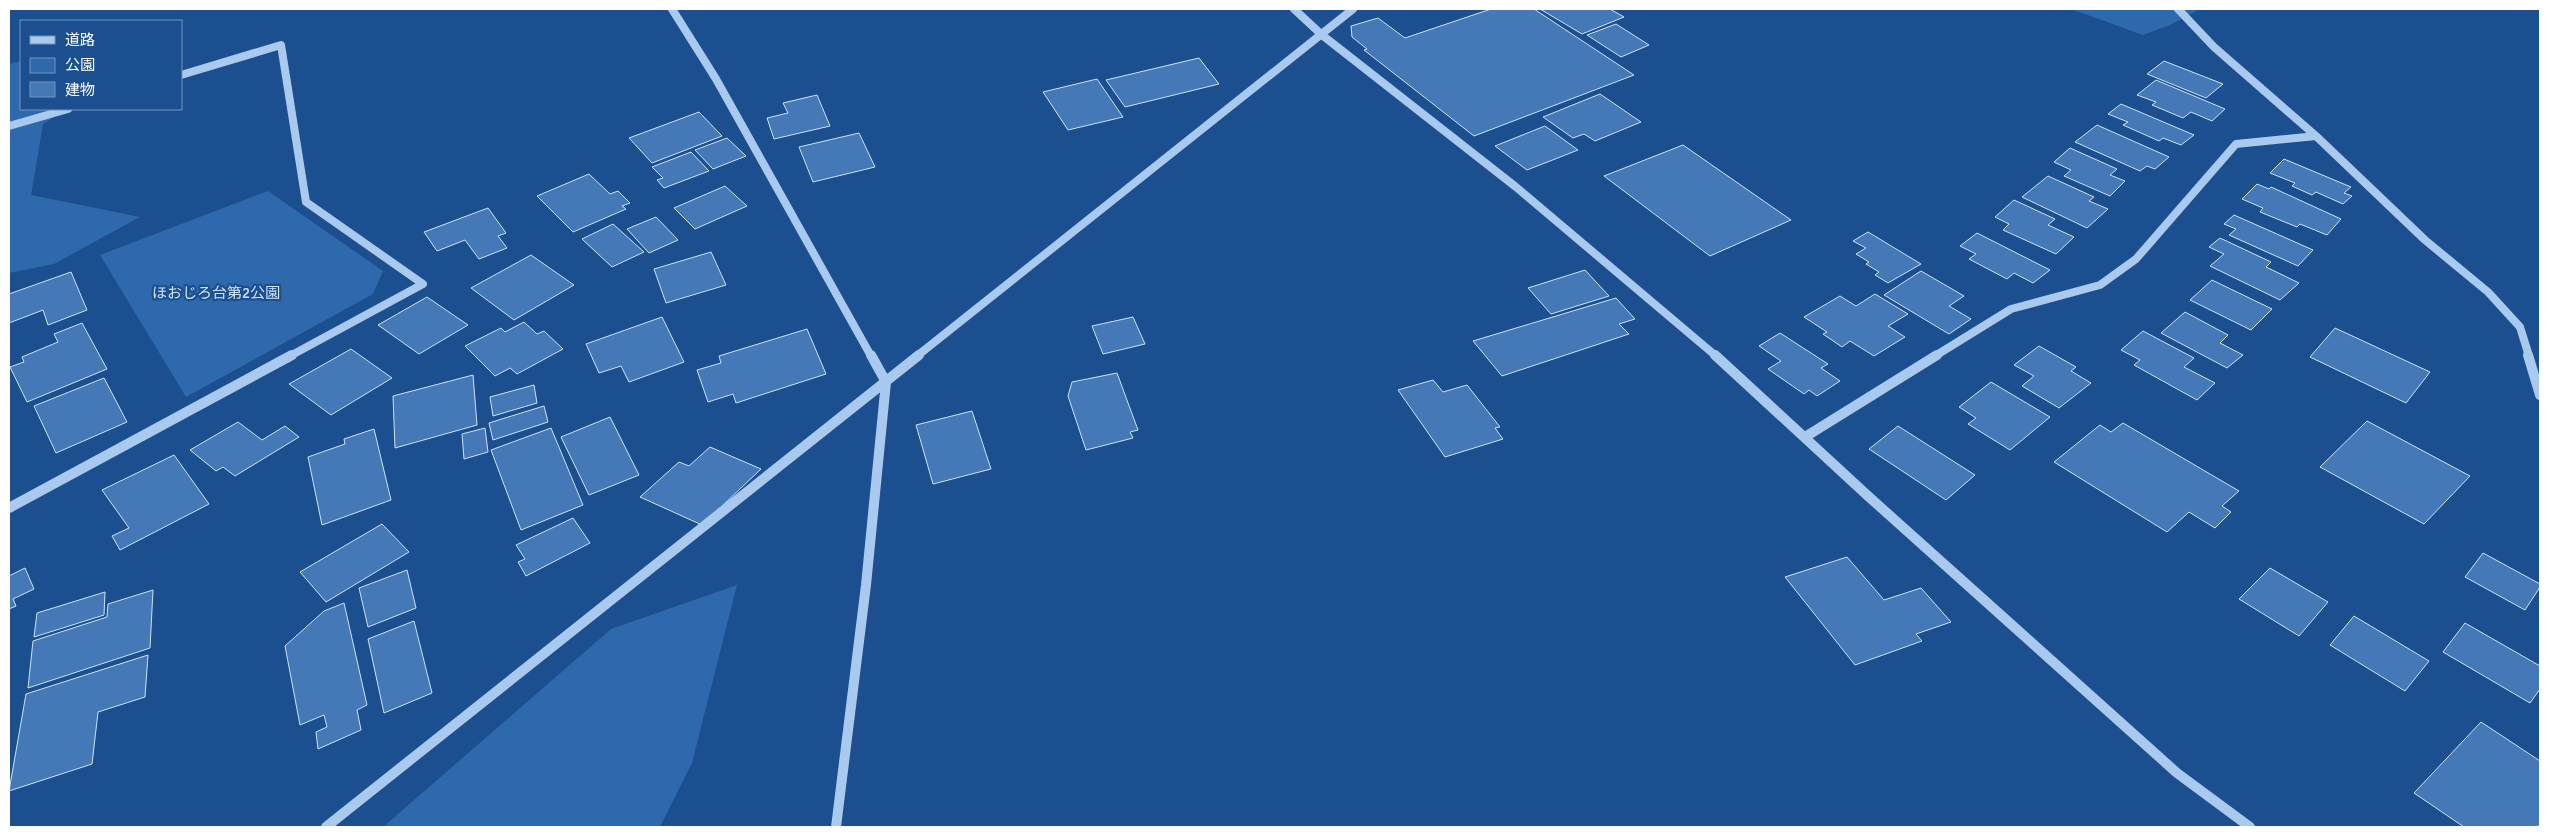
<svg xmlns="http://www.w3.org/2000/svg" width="2549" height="836" font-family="Signika,'Noto Sans JP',sans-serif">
  <rect width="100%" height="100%" fill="#1b4f8f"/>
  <path fill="#2e69ad" d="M2071 9H2200L2170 25 2143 35Z
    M21 61V109H66L43 124 31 195 140 217 54 264 9 273V64Z
    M268 191 383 271 373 294 186 397 100 255Z
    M737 585 692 763 660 827H383L611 629Z"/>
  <path fill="#4478b7" stroke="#cfe3fa" d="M1491 9H1534L1634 75 1474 136 1364 50 1367 49 1352 37 1351 26 1378 18 1405 38Z
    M1540 9H1610L1624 17 1582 34Z
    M1616 24 1649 45 1621 57 1587 35Z
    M1199 58 1219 84 1125 107 1106 80Z
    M2164 61 2223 84 2206 98 2147 74Z
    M1097 79 1123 117 1068 130 1043 92Z
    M2156 80 2225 109 2212 121 2191 112 2183 118 2152 105 2156 102 2137 95Z
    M1600 94 1641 122 1595 141 1584 134 1573 138 1543 117Z
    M817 95 830 126 774 139 767 118 788 113 783 103Z
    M2121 104 2194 135 2181 145 2163 138 2159 141 2123 125 2128 122 2108 114Z
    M699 112 722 136 652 163 629 138Z
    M2097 125 2169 157 2155 169 2147 166 2140 171 2075 142Z
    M1545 126 1578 150 1527 170 1495 146Z
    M859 133 875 167 813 182 799 147Z
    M727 138 746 156 713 169 695 150Z
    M1683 145 1791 220 1710 256 1604 176Z
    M2070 148 2117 169 2110 175 2125 181 2110 196 2064 176 2071 170 2054 162Z
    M691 152 709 171 664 188 657 180 663 178 652 167Z
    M2284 159 2351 187 2344 193 2352 196 2343 204 2316 192 2312 195 2292 186 2295 183 2270 173Z
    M589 174 610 194 618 191 630 203 622 206 626 209 573 232 537 196Z
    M2048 176 2094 197 2089 201 2108 209 2087 228 2022 197Z
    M2257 184 2269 189 2271 187 2341 219 2327 235 2300 224 2297 227 2260 212 2263 208 2242 199Z
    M725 186 747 206 695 229 674 208Z
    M2014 200 2055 219 2048 225 2074 237 2056 254 2003 230 2009 224 1995 217Z
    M488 208 506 233 498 236 507 248 479 259 465 240 437 251 424 232Z
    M2234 215 2313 250 2298 266 2229 235 2236 229 2224 224Z
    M656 217 678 240 649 253 627 229Z
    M613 224 644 252 612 267 582 239Z
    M1868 232 1921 264 1888 283 1875 275 1879 272 1866 264 1869 262 1856 254 1866 248 1853 241Z
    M1977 233 2050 270 2033 283 2014 273 2007 279 1969 259 1976 254 1960 246Z
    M2220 238 2271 262 2266 267 2299 283 2280 300 2210 266 2224 254 2209 247Z
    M711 252 726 285 666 303 654 269Z
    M531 255 574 285 514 320 471 288Z
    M1585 270 1609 296 1551 314 1528 288Z
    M1921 271 1964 296 1949 306 1971 319 1949 334 1884 295Z
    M71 272 87 310 48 325 43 310 9 323V294Z
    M2212 280 2272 309 2251 330 2190 300Z
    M1875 294 1908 314 1888 326 1905 337 1874 356 1850 341 1842 347 1823 334 1827 332 1804 317 1840 296 1856 306Z
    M427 297 468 325 419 354 378 325Z
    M1616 298 1635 319 1619 324 1629 334 1502 376 1473 341Z
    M2185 312 2228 335 2220 343 2243 355 2227 368 2161 333Z
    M662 317 684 362 629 382 621 366 599 373 586 344Z
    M1133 317 1145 344 1103 354 1092 326Z
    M524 322 537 334 544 331 563 349 517 374 510 368 495 376 465 346 501 328 505 332Z
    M82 323 107 369 27 402 10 367 24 362 22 357 58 342 54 334Z
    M2335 328 2430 372 2406 403 2310 357Z
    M807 329 826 374 736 403 733 394 708 402 697 370 721 363 719 356Z
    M2143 331 2194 358 2184 367 2215 383 2197 400 2134 365 2140 360 2121 350Z
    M1780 333 1828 364 1821 368 1840 381 1817 396 1809 390 1804 394 1768 369 1781 361 1759 346Z
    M2039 346 2076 367 2071 371 2091 383 2059 408 2022 386 2034 376 2014 365Z
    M351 349 392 378 331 415 289 384Z
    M1117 373 1138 430 1130 432 1133 438 1086 450 1068 396 1072 382Z
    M473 375 477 425 395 448 393 396Z
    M104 378 127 422 56 453 34 406Z
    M1433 380 1443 392 1467 385 1500 427 1495 428 1503 439 1445 457 1398 390Z
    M1991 382 2050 417 2010 450 1968 424 1976 418 1959 407Z
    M534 385 537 403 493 416 490 397Z
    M544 406 548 422 493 440 489 423Z
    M972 411 991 469 933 484 916 425Z
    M610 417 639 475 589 495 561 437Z
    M2367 421 2470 476 2424 524 2320 467Z
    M238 422 262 440 285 426 299 437 235 476 223 467 216 471 190 450Z
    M2123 423 2239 491 2222 506 2231 512 2215 528 2189 512 2167 532 2054 462 2100 425 2111 432Z
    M1898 426 1975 475 1946 500 1869 449Z
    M485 428 488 452 464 459 462 434Z
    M551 428 583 505 521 530 491 450Z
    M374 429 391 500 322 525 308 457 345 444 344 439Z
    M710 447 761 469 702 525 640 497 679 462 689 466Z
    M174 455 209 504 120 550 112 536 129 528 102 490Z
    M573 518 590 543 526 576 518 562 525 559 516 545Z
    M382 524 409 552 326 602 300 572Z
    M2483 553 2540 584V587L2525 610 2465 577Z
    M1847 557 1884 600 1921 588 1951 622 1916 634 1922 641 1855 665 1785 577Z
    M25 568 34 589 13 599 16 606 9 609V576Z
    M2270 568 2328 602 2299 636 2239 599Z
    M407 570 416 608 368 627 359 588Z
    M153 590 150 648 28 688 33 641 107 617 108 604Z
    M105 592 104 615 34 637 37 613Z
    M344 603 367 705 357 710 361 730 318 749 316 732 327 727 324 715 300 725 285 646 324 611Z
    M2354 616 2429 661 2405 691 2330 645Z
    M414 621 432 693 384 713 368 639Z
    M2465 623 2540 666V689L2530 703 2443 652Z
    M148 655 145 697 98 712 92 764 9 791 26 694Z
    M2481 722 2540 761V824L2538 827H2464L2414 793Z"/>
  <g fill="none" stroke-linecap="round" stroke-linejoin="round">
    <path stroke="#a9c9ee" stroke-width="8" d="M672 9 716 79 871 356
      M1294 9 1322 35 1516 187 1716 356
      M2178 9 2214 47 2316 136 2425 240 2488 292 2520 327 2529 356
      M181 75 281 45 306 202 423 284 290 356
      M9 126 68 109
      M917 356 1353 9
      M1935 356 2011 309 2100 285 2136 259 2236 144 2316 136"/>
    <path stroke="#a9c9ee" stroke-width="10" d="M1715 355 1868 496 2177 773 2250 827
      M2528 355 2540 395
      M1805 437 1937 355
      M9 508 292 355
      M326 827 919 355
      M836 827 866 585 886 382 871 355"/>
  </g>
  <g text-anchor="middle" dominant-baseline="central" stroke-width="4.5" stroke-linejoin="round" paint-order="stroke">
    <g font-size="15" fill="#cfe3fa" stroke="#1b4f8f">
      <text x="216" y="293">ほおじろ台第2公園</text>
    </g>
  </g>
  <rect width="2549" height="836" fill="none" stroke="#ffffff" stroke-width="20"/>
  <rect x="20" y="20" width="162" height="90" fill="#1b4f8f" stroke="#7695bc"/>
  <rect x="30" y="36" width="25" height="8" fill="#a9c9ee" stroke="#7695bc"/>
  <text x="65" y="45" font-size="15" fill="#ffffff">道路</text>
  <rect x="30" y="58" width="25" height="15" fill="#2e69ad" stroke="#7695bc"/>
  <text x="65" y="70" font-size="15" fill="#ffffff">公園</text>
  <rect x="30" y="82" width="25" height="15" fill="#4478b7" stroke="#7695bc"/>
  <text x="65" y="95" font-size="15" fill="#ffffff">建物</text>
</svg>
